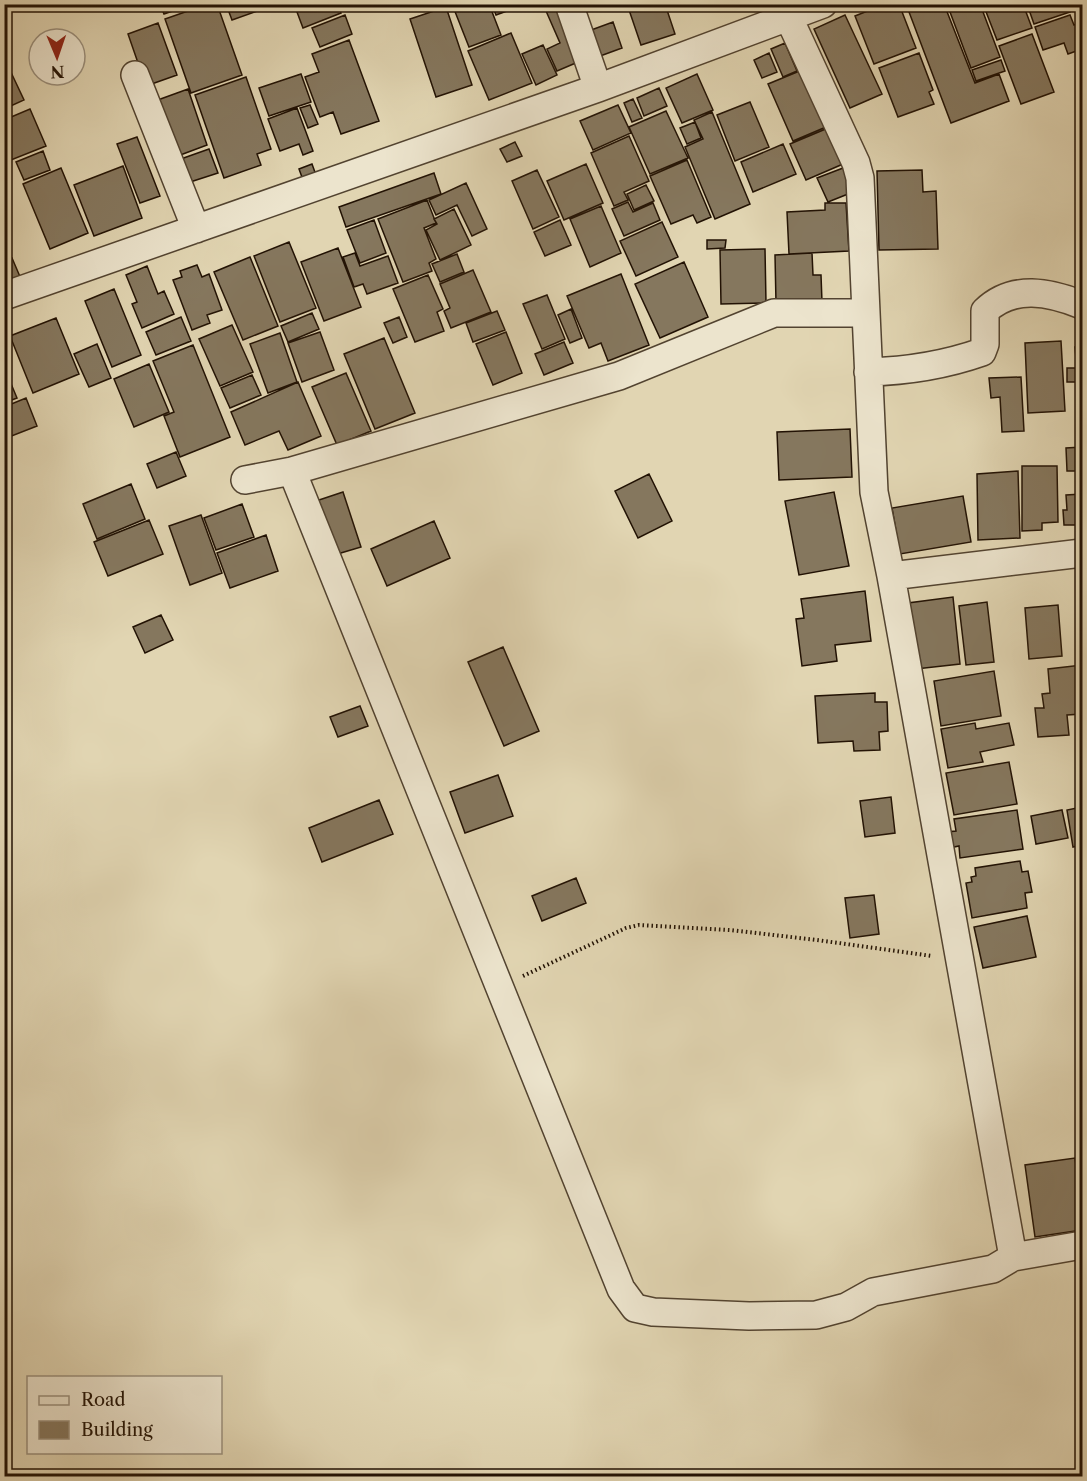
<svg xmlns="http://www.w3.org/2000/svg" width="1087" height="1481" font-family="'Libre Caslon Text',serif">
  <rect width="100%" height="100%" fill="#e1d5b2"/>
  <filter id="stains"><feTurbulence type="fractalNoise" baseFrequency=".00333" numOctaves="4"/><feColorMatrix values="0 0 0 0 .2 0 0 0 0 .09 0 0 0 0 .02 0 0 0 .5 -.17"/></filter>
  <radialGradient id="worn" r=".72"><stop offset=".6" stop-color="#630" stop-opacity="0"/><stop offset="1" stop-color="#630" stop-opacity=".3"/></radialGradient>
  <path fill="#85775e" stroke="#221204" stroke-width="1.5" d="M160 4H179L181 8 164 14Z
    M208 4H217L242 75 191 93 165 19Z
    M226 4H274V5L232 20Z
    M294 4H337L341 13 303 28Z
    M452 4H489L501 35 469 47Z
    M492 4H505L507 11 496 15Z
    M627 4H665L675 34 641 45Z
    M885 4H899L916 48 874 64 855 16Z
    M906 4H944L975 83 999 74 1009 101 951 123Z
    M947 4H980L1000 57 971 68Z
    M983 4H1023L1032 28 997 40Z
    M1027 4H1068L1070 12 1034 24Z
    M1075 4H1082V18L1080 19Z
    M560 5 585 59 557 71 547 49 560 43 546 11Z
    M446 7 472 85 436 97 410 19Z
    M345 15 352 34 320 47 312 28Z
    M845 15 882 94 850 108 814 29Z
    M1070 15 1074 25 1082 22V49L1068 54 1064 43 1043 50 1035 27Z
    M613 22 622 48 592 59 583 33Z
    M158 23 177 75 146 86 128 34Z
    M511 33 532 83 489 100 468 51Z
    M1032 34 1054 92 1021 104 999 46Z
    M349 40 379 121 341 134 333 112 320 117 305 77 319 72 312 54Z
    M785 43 797 71 783 77 771 49Z
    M543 45 557 75 536 85 522 54Z
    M769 53 777 72 762 78 754 60Z
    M919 53 933 90 929 92 934 104 898 117 879 68Z
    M1001 60 1005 71 976 81 972 70Z
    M8 66 24 100 4 109V67Z
    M802 70 826 127 793 141 768 84Z
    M301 74 311 102 269 116 259 88Z
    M697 74 713 110 682 123 666 88Z
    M246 77 271 149 257 154 261 165 224 178 195 95Z
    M659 88 667 106 644 116 637 98Z
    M188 89 207 145 175 157 155 101Z
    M633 99 642 118 632 122 624 103Z
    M750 102 769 147 735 161 717 115Z
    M310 105 318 124 308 128 300 108Z
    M618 105 631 133 593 150 580 121Z
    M297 108 313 151 303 155 299 144 280 151 268 119Z
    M30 109 46 146 6 162 4 120Z
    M666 111 688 158 650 174 629 127Z
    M712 112 750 204 715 219 685 147 703 139 694 120Z
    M695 122 701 138 687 144 680 128Z
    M828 128 843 164 806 180 790 144Z
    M629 136 649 181 624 192 628 200 614 206 591 153Z
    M137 137 160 196 140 203 117 144Z
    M515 142 522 156 507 162 500 149Z
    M783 144 796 174 753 192 741 162Z
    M209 149 218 173 187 183 178 160Z
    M43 151 50 170 24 180 16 162Z
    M687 160 711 217 697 223 693 215 671 224 650 176Z
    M312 164 316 175 303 180 299 169Z
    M586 164 603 203 564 220 547 181Z
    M123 166 142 218 94 236 74 185Z
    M61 168 88 233 50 249 23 184Z
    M843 168 853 192 828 202 817 178Z
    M537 170 559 217 533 229 512 181Z
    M922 170 923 192 936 191 938 249 879 250 877 171Z
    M434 173 441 194 346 227 339 207Z
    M466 183 487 229 472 236 457 205 436 215 429 200Z
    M646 185 654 201 634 210 627 194Z
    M427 200 436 223 424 228 436 259 429 263 432 271 403 282 378 219Z
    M628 202 633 212 653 203 660 220 624 236 612 209Z
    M825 203H846L849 251 789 254 787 212 825 210Z
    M601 206 621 253 590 267 570 219Z
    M454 209 471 245 440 260 426 230 437 224 434 219Z
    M374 220 386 253 360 263 347 230Z
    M560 220 571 245 545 256 534 232Z
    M662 222 678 257 636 276 620 241Z
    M707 240H726L725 248 707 249Z
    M289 242 316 308 280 322 254 256Z
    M338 248 361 307 324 321 301 262Z
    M765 249 766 303 721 304 720 250Z
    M355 253 360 266 388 256 398 283 367 294 363 284 354 287 343 257Z
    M812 253 813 275H821L822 302 776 303 775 255Z
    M457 254 464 272 440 282 432 264Z
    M250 257 278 326 243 340 214 272Z
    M12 258 21 279 10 283 4 269V261Z
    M684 262 708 317 660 338 635 284Z
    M197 265 202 277 209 274 222 310 207 315 210 323 192 330 173 280 182 277 180 271Z
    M147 266 158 294 164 291 174 314 142 328 132 304 137 302 126 275Z
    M473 270 491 312 451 328 444 311 450 308 440 284Z
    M621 274 649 345 608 361 601 343 589 348 567 296Z
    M428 275 443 309 437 312 444 331 415 342 393 289Z
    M114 289 141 355 112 367 85 301Z
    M547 295 565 339 542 349 523 304Z
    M571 309 582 338 570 343 558 315Z
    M497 311 505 330 473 342 466 323Z
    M312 313 319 329 288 342 281 326Z
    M181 317 191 341 156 355 146 332Z
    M399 317 407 337 393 343 384 323Z
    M56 318 79 374 33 393 10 336Z
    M232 325 253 372 220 386 199 339Z
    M320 332 334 370 302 382 288 343Z
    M506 332 522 373 493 385 476 344Z
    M280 333 297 382 268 393 250 344Z
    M384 338 415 413 375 429 344 354Z
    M1061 341 1065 411 1028 413 1025 343Z
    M564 342 573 363 544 375 535 354Z
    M97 344 111 378 89 387 74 354Z
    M193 345 230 437 180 457 164 416 174 412 153 361Z
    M1075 347H1082V358H1076Z
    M149 364 169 412 134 427 114 379Z
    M4 367 17 398 4 403Z
    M1067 368H1082V382H1067Z
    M346 373 371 431 337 445 312 387Z
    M252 375 261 395 230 408 221 388Z
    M1021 377 1024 431 1002 432 1000 397 991 398 989 378Z
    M298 382 321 436 288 450 279 431 245 445 231 412Z
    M26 398 37 426 4 439V407Z
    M850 429 852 477 779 480 777 432Z
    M1082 447V479L1076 480V471H1067L1066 448Z
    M176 452 186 476 157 488 147 464Z
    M1022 466H1057L1058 522 1042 523V530L1022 531Z
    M1018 471 1020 538 978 540 977 474Z
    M649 474 672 521 638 538 615 491Z
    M131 484 145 519 97 539 83 504Z
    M343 492 361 547 334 555 316 501Z
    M834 492 849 566 799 575 785 501Z
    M1082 494V535V525H1064L1063 510H1067L1066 495Z
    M963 496 971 542 900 554 892 508Z
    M242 504 254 537 216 550 204 518Z
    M201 515 222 573 190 585 169 526Z
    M149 520 163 554 108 576 94 542Z
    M434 521 450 558 387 586 371 549Z
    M266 535 278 571 230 588 217 553Z
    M865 591 871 641 835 645 837 661 802 666 796 619 804 618 801 599Z
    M953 597 960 664 916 669 908 603Z
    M987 602 994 662 966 665 959 606Z
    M1058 605 1062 656 1029 659 1025 608Z
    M1078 606H1082V640Z
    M161 615 173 640 145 653 133 627Z
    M503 647 539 731 504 746 468 662Z
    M1082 665V714L1067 715 1069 735 1038 737 1035 708H1044L1042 694 1050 693 1048 669Z
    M994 671 1001 716 941 726 934 681Z
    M875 693V702H887L888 731 879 732 880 750 854 751 853 741 818 743 815 696Z
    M360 706 368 726 338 737 330 717Z
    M975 723 976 729 1009 723 1014 745 980 752 983 762 948 768 941 729Z
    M1009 762 1017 804 954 815 946 773Z
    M498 775 513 816 465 833 450 792Z
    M891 797 895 833 865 837 860 801Z
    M379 800 393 834 322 862 309 828Z
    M1082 807V845L1073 847 1067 810Z
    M1017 810 1023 849 960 858 959 846 949 848 946 832 956 831 954 819Z
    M1062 810 1068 838 1036 844 1031 816Z
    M1020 861 1022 872 1028 871 1032 892 1025 893 1027 908 972 918 966 883 972 882 971 877 976 876 975 868Z
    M576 878 586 903 542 921 532 896Z
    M874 895 879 934 850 938 845 898Z
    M1027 916 1036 957 983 968 974 927Z
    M1075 1158 1082 1211V1230L1035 1237 1025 1165Z"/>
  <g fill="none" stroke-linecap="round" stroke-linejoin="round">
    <defs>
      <path id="minor" d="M569 4 598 88
        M788 16 856 163 860 178 874 492 891 576 1013 1257
        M135 75 196 229
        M4 296 598 88 823 4
        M868 372C907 371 945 365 982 352L985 344V311C1013 284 1050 292 1082 305
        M292 471C401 744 512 1015 621 1289L635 1308 653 1312 749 1316 816 1315 846 1307 873 1292 993 1269 1013 1257 1082 1245
        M245 480 292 471 619 376 774 313H865
        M891 576 1082 553"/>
    </defs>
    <use href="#minor" stroke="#524330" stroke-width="30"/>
    <path stroke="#221204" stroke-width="4" stroke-dasharray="1.5 3" stroke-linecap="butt" d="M523 976 626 928 639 925 730 930 817 940 932 956"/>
    <use href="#minor" stroke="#ece4cd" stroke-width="27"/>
  </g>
  <rect width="1087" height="1481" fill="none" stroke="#e1d5b2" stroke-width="24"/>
  <rect x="6" y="6" width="1075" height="1469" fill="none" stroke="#221204" stroke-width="3"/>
  <rect x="12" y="12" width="1063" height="1457" fill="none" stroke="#221204" stroke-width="1.5"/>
  <rect x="27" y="1376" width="195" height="78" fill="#ece4cd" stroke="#9b907d" stroke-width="1.5"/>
  <rect x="39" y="1396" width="30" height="9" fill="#ece4cd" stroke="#9b907d" stroke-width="1.5"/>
  <text x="81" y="1406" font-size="18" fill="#221204">Road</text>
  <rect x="39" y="1421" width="30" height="18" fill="#85775e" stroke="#9b907d" stroke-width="1.5"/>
  <text x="81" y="1436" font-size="18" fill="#221204">Building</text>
  <g transform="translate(57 57) rotate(178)"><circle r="28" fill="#ece4cd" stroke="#9b907d" stroke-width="1.5"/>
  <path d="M0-4.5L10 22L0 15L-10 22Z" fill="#8f2418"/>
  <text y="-9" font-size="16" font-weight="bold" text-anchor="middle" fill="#221204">N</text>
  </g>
  <rect width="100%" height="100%" filter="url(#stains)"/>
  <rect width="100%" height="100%" fill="url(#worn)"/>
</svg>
